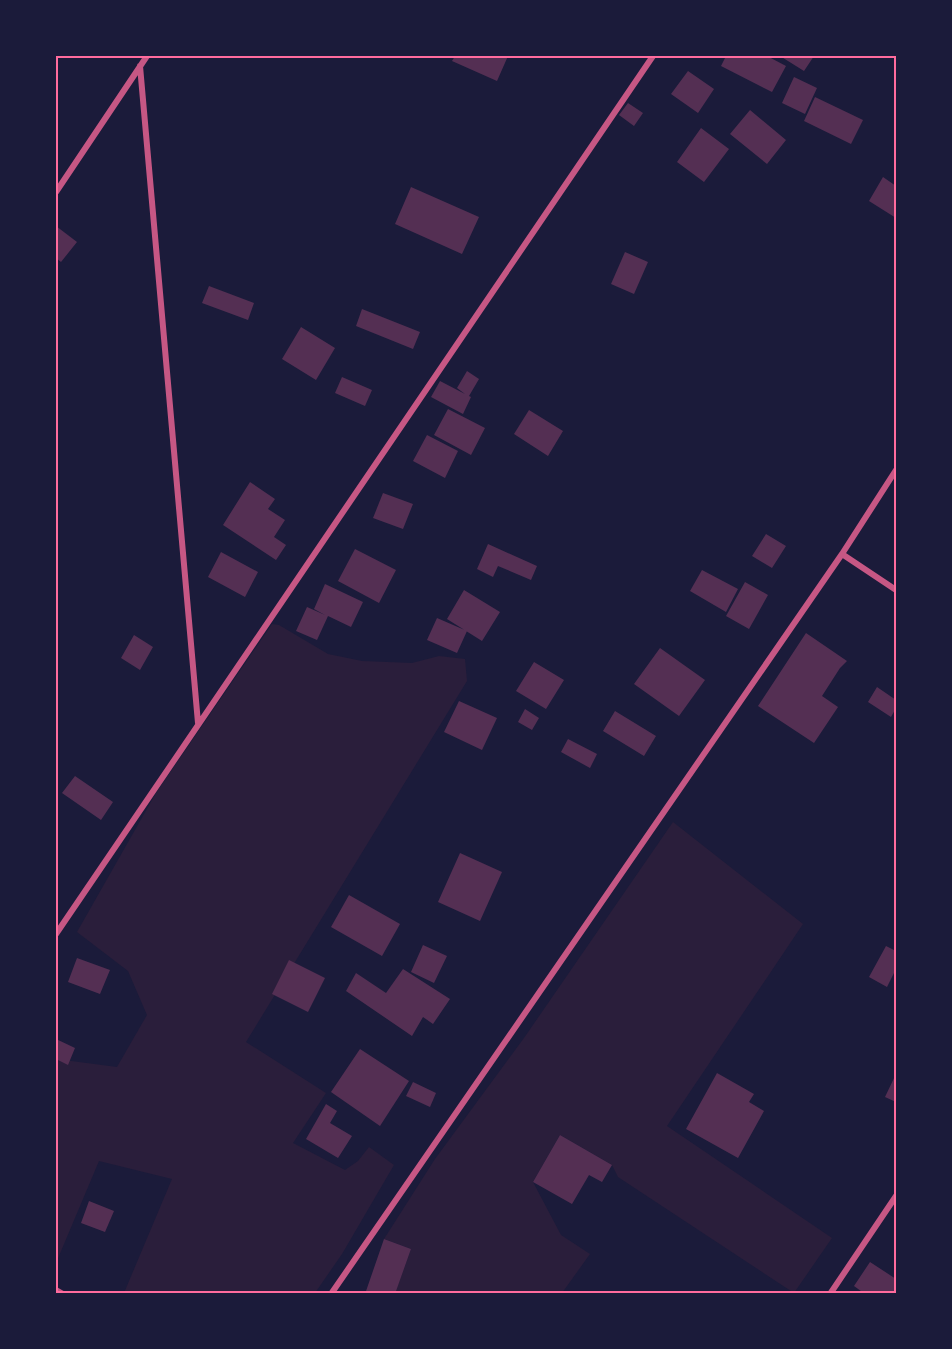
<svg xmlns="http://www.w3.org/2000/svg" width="952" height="1349" font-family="Rubik,sans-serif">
  <rect width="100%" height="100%" fill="#1b1b3a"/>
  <path fill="#2a1e3b" d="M272 624 279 625 328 654 362 661 412 663 439 656 465 659 467 681 246 1042 326 1093 293 1143 345 1170 358 1161 369 1147 394 1165 342 1254 315 1293H124L172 1179 99 1161 56 1263V1059L117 1067 147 1015 128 971 77 932 156 793Z
    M673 822 803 924 667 1126 832 1238 794 1293 618 1177 612 1165 560 1135 533 1182 561 1235 590 1254 562 1293H395L411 1249 384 1239 435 1159 524 1038Z"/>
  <path fill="#542f53" d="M455 56H508L497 81 452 61Z
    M726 56H767L786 66 772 92 721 66Z
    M780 56H814L804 71Z
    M688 71 714 89 698 113 671 94Z
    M794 77 817 88 805 114 782 103Z
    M815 97 863 120 851 144 804 121Z
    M628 103 643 113 634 126 619 115Z
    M750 110 786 140 767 164 730 134Z
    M701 128 729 149 704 182 677 162Z
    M883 177 896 186V218L869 201Z
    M411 187 479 217 462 254 395 224Z
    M56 226 77 242 61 262 56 258Z
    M625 252 648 262 634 294 611 284Z
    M209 286 254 303 248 320 202 303Z
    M362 309 420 332 413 349 356 326Z
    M301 327 335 348 316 380 282 359Z
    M467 371 479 379 469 396 471 397 463 414 431 397 440 381 465 394 457 388Z
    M342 377 372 390 365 406 335 393Z
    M448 409 485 428 471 455 434 435Z
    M529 410 563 431 548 456 514 434Z
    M427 435 458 451 445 478 413 461Z
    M250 482 275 499 268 509 285 520 274 537 286 545 276 560 223 525Z
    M383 493 413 504 403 529 373 518Z
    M766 534 786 546 772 568 752 556Z
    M488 544 537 566 531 580 498 566 493 577 477 569Z
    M355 549 396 570 379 603 338 581Z
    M221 552 258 572 245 597 208 577Z
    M702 570 738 589 726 612 690 591Z
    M745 582 768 595 749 629 726 616Z
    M325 584 363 602 351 627 328 616 317 640 296 631 307 607 325 615 314 609Z
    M464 590 500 612 482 641 447 619Z
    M437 618 467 631 457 653 427 640Z
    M806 633 847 661 840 668 822 696 838 707 814 743 758 706Z
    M134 635 153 647 140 670 121 658Z
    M660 648 705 680 679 716 634 684Z
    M534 662 564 680 546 709 516 691Z
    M877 687 896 700V708L891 717 868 702Z
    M459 701 497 718 482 750 444 732Z
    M525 709 539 718 532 730 518 722Z
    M615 711 656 736 644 756 603 731Z
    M568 739 597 754 590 768 561 752Z
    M75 776 113 802 101 820 62 793Z
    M460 853 502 872 480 921 438 902Z
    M349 895 400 924 382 956 331 927Z
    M423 945 447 956 434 983 411 972Z
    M886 946 896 951V969L887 987 869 977Z
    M77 958 110 970 100 994 68 982Z
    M289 960 325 978 308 1012 272 994Z
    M403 969 450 999 433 1024 423 1017 412 1036 346 991 356 973 386 993Z
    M56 1039 75 1048 68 1065 56 1059Z
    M360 1049 409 1081 380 1126 331 1092Z
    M717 1073 754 1094 749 1102 764 1111 738 1158 686 1129Z
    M895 1076 896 1077V1102L885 1097Z
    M413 1082 436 1093 430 1107 406 1096Z
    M326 1104 337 1111 330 1123 352 1136 338 1158 306 1139Z
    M560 1135 612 1165 602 1182 589 1175 572 1204 533 1182Z
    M89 1201 114 1211 105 1232 81 1223Z
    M384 1239 411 1249 395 1294H365Z
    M870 1262 896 1279V1294H865L854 1286Z"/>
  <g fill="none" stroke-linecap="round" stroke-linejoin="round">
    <path stroke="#c65784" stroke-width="6" d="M140 66 198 723
      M56 192 147 56
      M842 554 896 590
      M56 934 653 56
      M56 1290 63 1294
      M331 1294 842 554 896 470
      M830 1294 896 1196"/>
  </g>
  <rect width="952" height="1349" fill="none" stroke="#1b1b3a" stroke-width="114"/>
  <rect x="57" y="57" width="838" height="1235" fill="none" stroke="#ff6b9d" stroke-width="2"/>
</svg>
